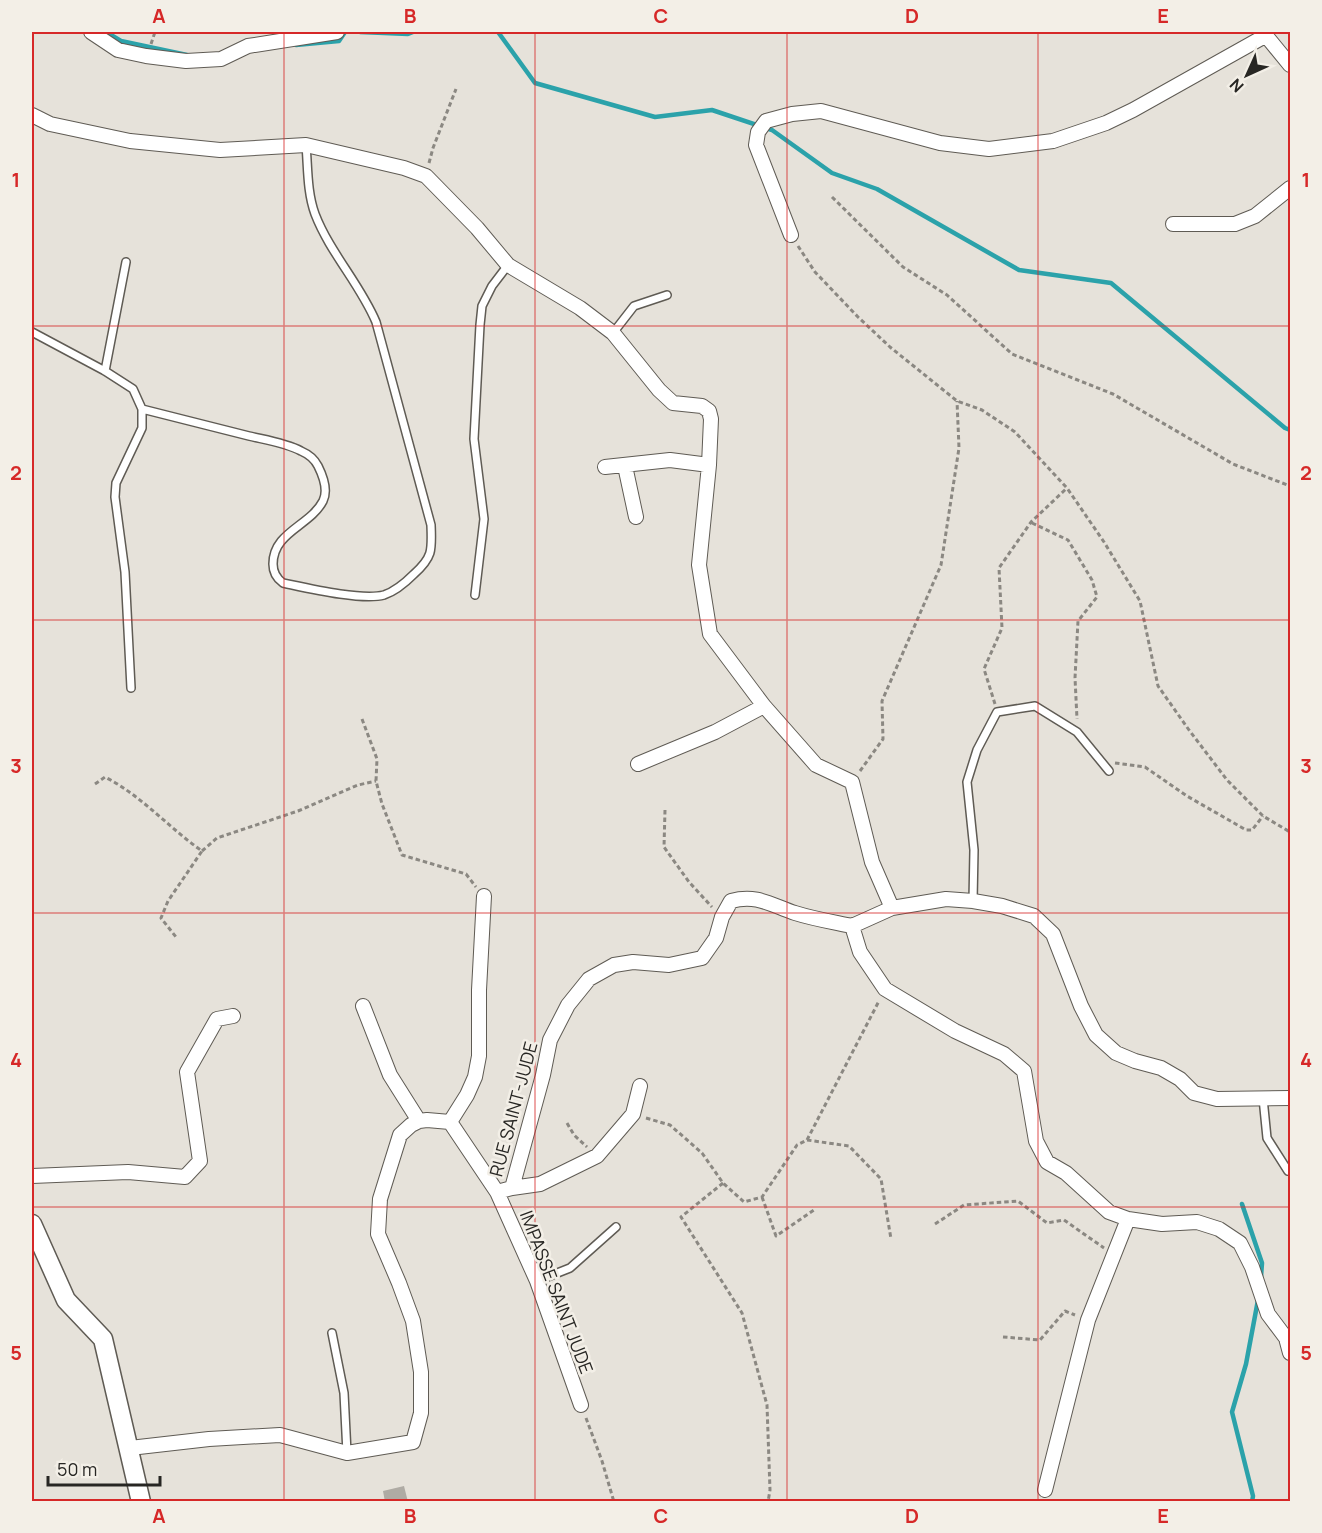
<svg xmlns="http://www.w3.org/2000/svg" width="1322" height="1533" font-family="Manrope,sans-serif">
  <rect width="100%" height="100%" fill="#e6e2da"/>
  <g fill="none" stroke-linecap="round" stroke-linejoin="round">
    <path stroke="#2ba2aa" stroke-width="4.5" d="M106 32 121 41 187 55
      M360 32 408 34 413 32
      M498 32 535 83 655 117 712 110 772 130 832 173 877 189 1019 270 1111 283 1285 428 1290 430
      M296 45 339 41 345 32
      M1242 1204 1262 1263 1261 1277
      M1252 1502 1253 1496 1232 1412 1246 1364 1258 1300"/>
  </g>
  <path fill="#afaba4" d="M404 1486 408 1502H385L383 1491Z"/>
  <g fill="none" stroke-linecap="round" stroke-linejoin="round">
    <defs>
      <path id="service" d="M32 332 105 371 133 389 142 409V428L116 483 115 497 125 572 131 688
        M613 333 634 306 667 295
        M105 371 126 262
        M142 409C178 418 213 427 249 436 266 440 286 443 301 451 308 454 315 460 318 466 323 476 328 491 323 501 310 526 273 532 273 564 273 572 276 578 283 583 307 588 362 601 384 595 396 591 405 583 414 574 433 557 432 550 431 525L376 322C360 284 330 253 315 214 307 192 308 168 306 145
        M475 595 484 519 474 439 480 325 482 306 492 286 508 265
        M973 901 974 850 967 782 977 750 997 712 1035 706 1077 732 1109 771
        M1263 1098 1267 1138 1288 1171
        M537 1281 570 1268 616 1227
        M332 1333 344 1393 347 1453"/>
      <path id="minor" d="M91 32 118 50 146 56 186 61 221 59 248 46 337 32
        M1263 32 1290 65
        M32 115 50 124 130 141 220 150 306 145 404 168 426 176 477 228 508 265 580 308 613 333 659 390 673 403 702 406 709 411 711 419 709 465 699 565 710 634 764 706
        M1173 224H1235L1255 216 1290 188
        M791 235 756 145 758 132 766 121 792 114 821 111 940 143 989 149 1053 141 1106 123 1133 110 1265 36
        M625 466 636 517
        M605 467 670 460 709 465
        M638 764 715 732 764 706 816 765 852 782 872 862 892 908
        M852 926 892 908 946 899 973 901 1002 906 1034 916 1053 934 1081 1006 1096 1035 1116 1053 1135 1061 1161 1068 1180 1079 1194 1093 1217 1099 1290 1098
        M363 1006 390 1075 419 1121
        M450 1122 467 1095 475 1077 479 1056V990L484 896
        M32 1176 128 1172 185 1177 200 1161 187 1072 217 1019 233 1016
        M512 1188 540 1184 597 1156 633 1114 640 1086
        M497 1192 537 1281 581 1405
        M130 1448 209 1439 280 1435 347 1453 413 1442 421 1413V1372L413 1321 399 1283 378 1234 380 1199 400 1135 411 1125 419 1121 427 1120 450 1122 497 1192 512 1188 543 1075 550 1040 568 1005 589 979 614 965 633 962 669 965 702 958 716 938 722 917 731 901C757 894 771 905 795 913 814 919 833 922 852 926L860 952 885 989 955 1031 1004 1054 1024 1071 1036 1141 1047 1162 1066 1173 1109 1212 1128 1219 1162 1224 1197 1222 1219 1229 1240 1243 1252 1267 1268 1314 1286 1338 1290 1353
        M1045 1490 1088 1320 1128 1219"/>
      <path id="tertiary" d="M32 1224 66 1300 103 1339 141 1502"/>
    </defs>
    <use href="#service" stroke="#5f5b54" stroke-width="10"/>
    <use href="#minor" stroke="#5f5b54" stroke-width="16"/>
    <use href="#tertiary" stroke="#5f5b54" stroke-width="21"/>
    <path stroke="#8b8882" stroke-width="3" stroke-dasharray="4.5 3" stroke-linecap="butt" d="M151 44 155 32
      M429 163 433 148 456 89
      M832 197 903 267 947 295 1012 354 1113 394 1233 464 1290 486
      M798 246 815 272 858 317 890 347 957 401 982 410 1015 432 1067 488 1104 542 1140 601 1158 686 1189 730 1227 780 1263 816 1290 832
      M1032 523 1068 540 1092 580 1097 597 1078 621 1075 678 1077 719
      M995 704 984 669 1002 628 999 568 1031 522 1067 488
      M362 719 377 759 376 781 382 804 402 855 466 874 476 887
      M1115 763 1145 767 1187 796 1246 830H1252L1263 816
      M860 771 883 739 882 701 941 565 959 448 957 401
      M95 784 105 777C142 796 169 828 202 851L168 901 161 918 176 937
      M665 810 664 847 689 882 712 907
      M202 851 217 838 298 811 358 785 376 781
      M646 1118 670 1125 702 1153 723 1183 744 1202 762 1197 797 1145 807 1140 849 1146 881 1179 891 1239
      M567 1123 574 1135 587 1147
      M807 1140 879 1001
      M723 1183 681 1217 742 1313 767 1405 770 1490 768 1502
      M762 1197 776 1236 814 1210
      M935 1224 964 1205 1018 1201 1047 1223 1064 1220 1104 1248
      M1003 1337 1040 1340 1065 1311 1075 1315
      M586 1418 602 1461 614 1502"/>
    <use href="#service" stroke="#fff" stroke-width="7"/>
    <use href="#minor" stroke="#fff" stroke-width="14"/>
    <use href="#tertiary" stroke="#fff" stroke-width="18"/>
  </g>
  <path fill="none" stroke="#d62828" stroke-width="1.5" stroke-opacity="0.55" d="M284 32V1502M535 32V1502M787 32V1502M1038 32V1502M32 326H1290M32 620H1290M32 913H1290M32 1207H1290"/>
  <g text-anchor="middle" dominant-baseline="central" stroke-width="5" stroke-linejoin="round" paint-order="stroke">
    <g font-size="18" fill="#272623" stroke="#f3efe7">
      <text transform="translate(513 1109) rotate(-75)">RUE SAINT-JUDE</text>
      <text transform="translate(557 1292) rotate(69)">IMPASSE SAINT JUDE</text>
    </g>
  </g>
  <rect width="1322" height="1533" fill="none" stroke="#f3efe7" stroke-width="66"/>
  <g transform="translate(1247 75) rotate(225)" stroke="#f3efe7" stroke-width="4.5" paint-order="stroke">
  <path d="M0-4.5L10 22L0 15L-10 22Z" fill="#272623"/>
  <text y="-9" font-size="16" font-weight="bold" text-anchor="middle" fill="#272623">N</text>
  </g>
  <path d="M48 1476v9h112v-9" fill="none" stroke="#272623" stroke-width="3"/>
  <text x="57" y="1476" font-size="18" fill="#272623" stroke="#f3efe7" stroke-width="4.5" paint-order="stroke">50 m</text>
  <rect x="33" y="33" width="1256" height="1467" fill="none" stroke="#d62828" stroke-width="2"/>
  <g font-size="20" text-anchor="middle" font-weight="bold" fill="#d62828">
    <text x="159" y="23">A</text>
    <text x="410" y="23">B</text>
    <text x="661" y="23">C</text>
    <text x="912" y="23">D</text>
    <text x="1163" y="23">E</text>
    <text x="16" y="187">1</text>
    <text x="1306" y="187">1</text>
    <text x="16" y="480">2</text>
    <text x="1306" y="480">2</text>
    <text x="16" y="773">3</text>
    <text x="1306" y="773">3</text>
    <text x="16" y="1067">4</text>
    <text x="1306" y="1067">4</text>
    <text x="16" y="1360">5</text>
    <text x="1306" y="1360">5</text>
    <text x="159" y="1523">A</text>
    <text x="410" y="1523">B</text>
    <text x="661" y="1523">C</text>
    <text x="912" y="1523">D</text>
    <text x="1163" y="1523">E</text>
  </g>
</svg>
